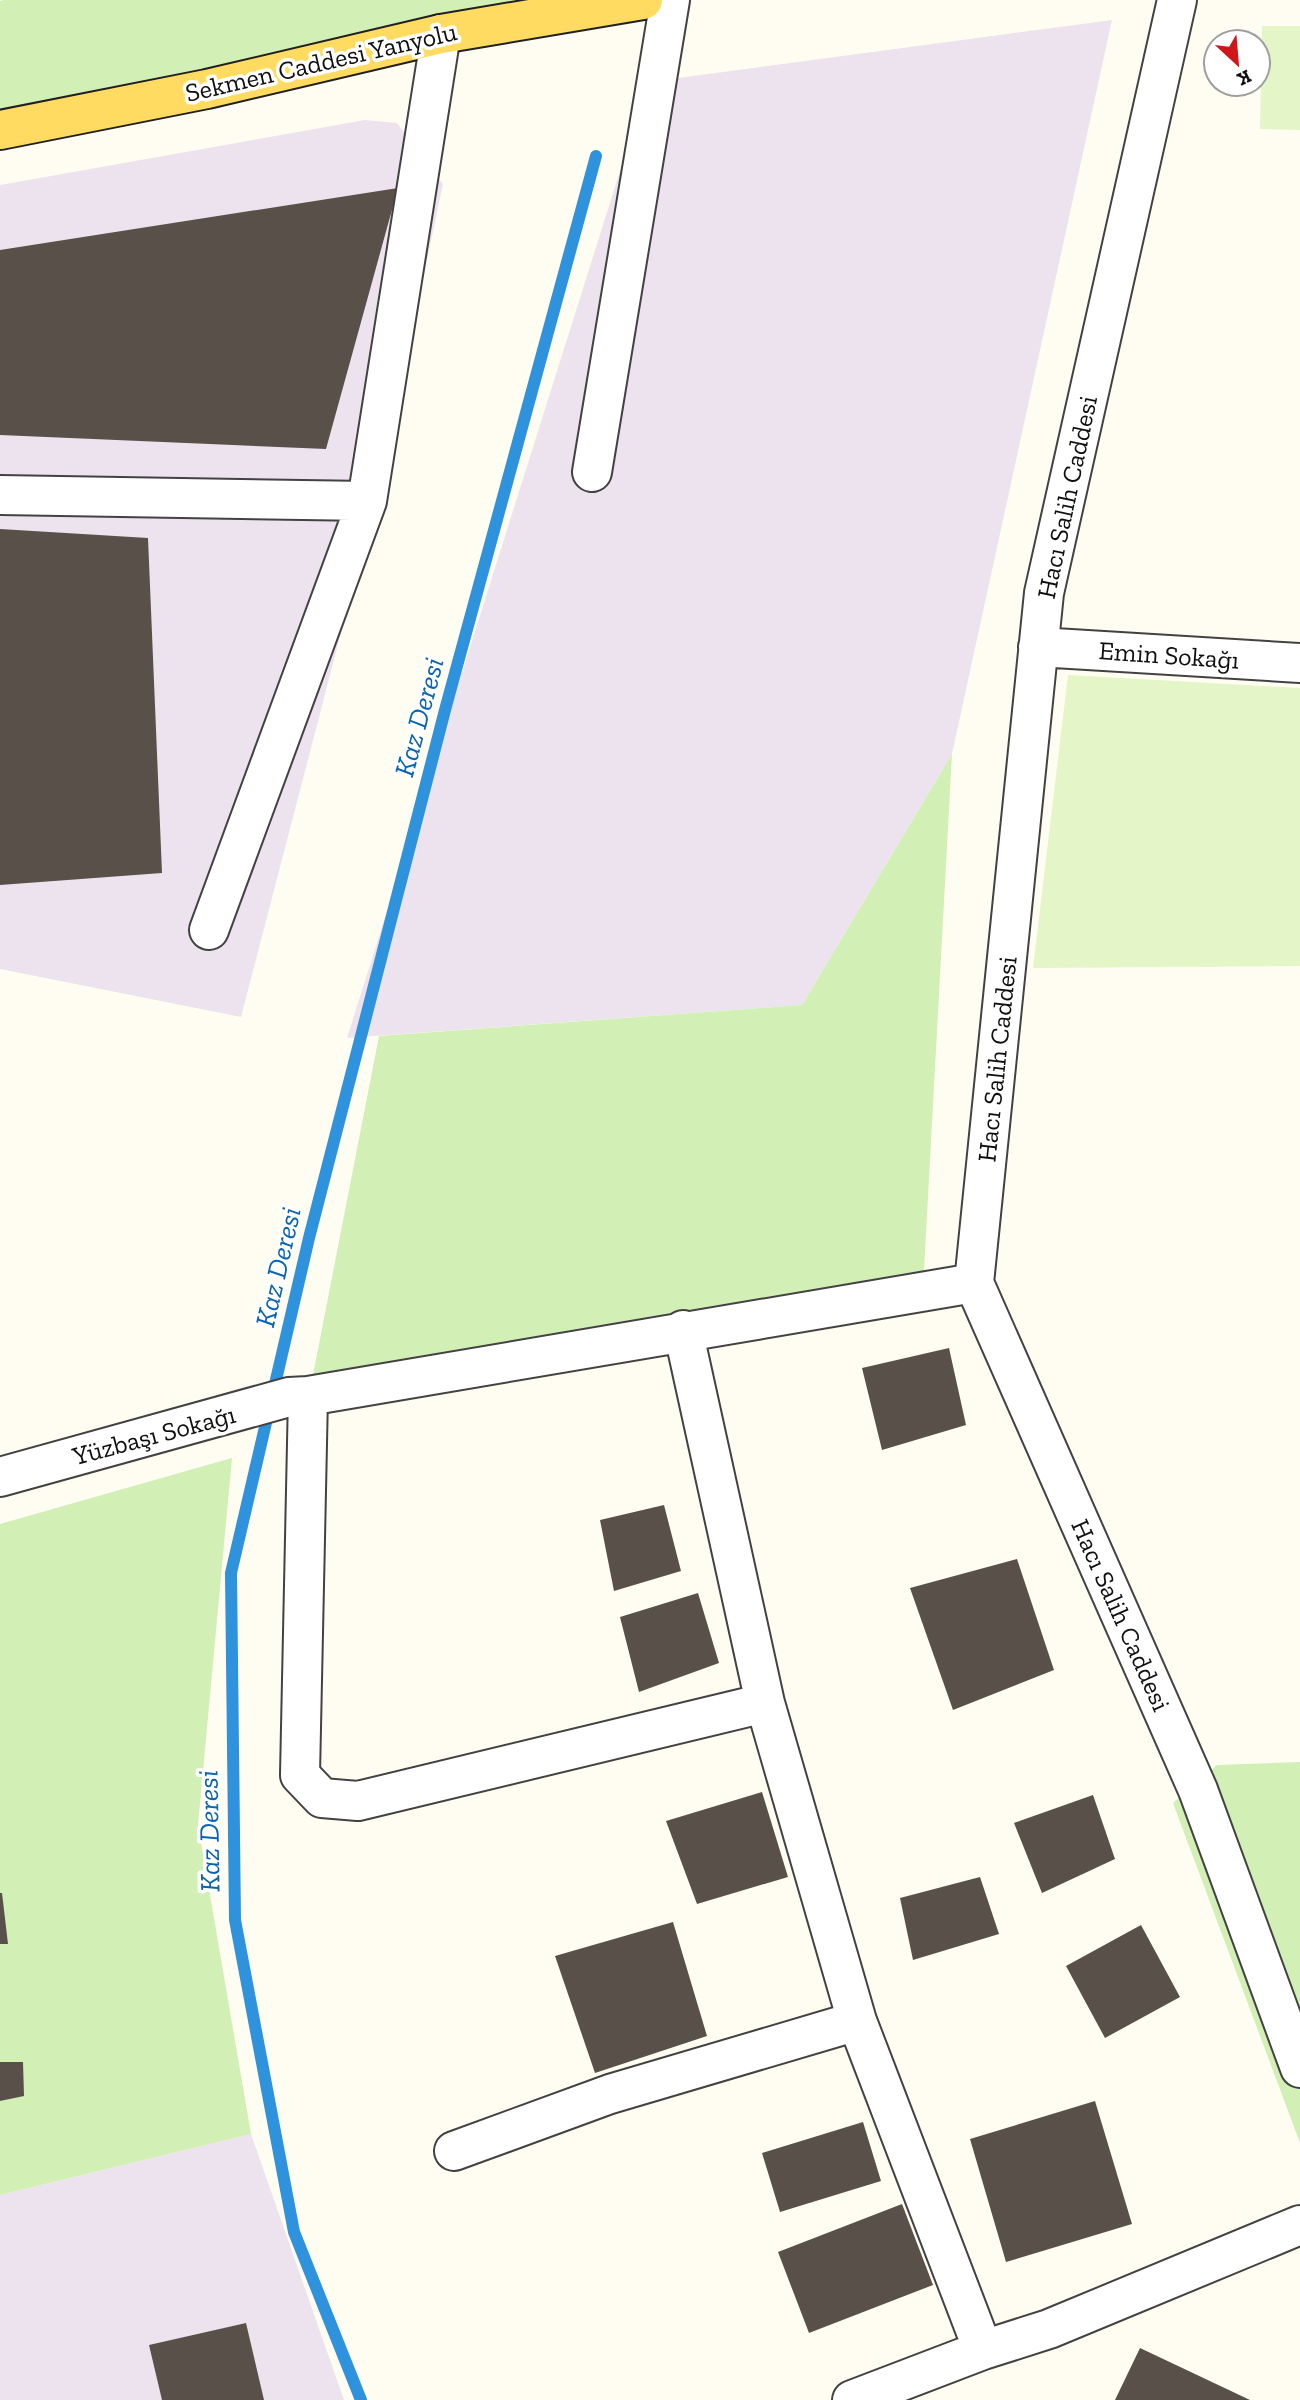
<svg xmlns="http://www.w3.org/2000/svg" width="1300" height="2400" font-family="'Zilla Slab',serif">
  <rect width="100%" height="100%" fill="#fffdf1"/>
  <path fill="#ede3ee" d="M1112 20 952 754 802 1005 347 1038 648 82Z
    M365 120 397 123 443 184 380 483 241 1017 0 969V185Z
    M251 2134 344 2400H0V2195Z"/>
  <path fill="#d2efb6" d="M4 0H674L0 117V1Z
    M952 754 923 1289 312 1380 379 1036 802 1005Z
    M232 1458 198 1825 251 2134 0 2195V1524Z
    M1300 1762V2143L1173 1803 1217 1765Z"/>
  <path fill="#e4f5c8" d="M1262 26H1300V130L1260 129Z
    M1068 675 1300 688V966L1033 968Z"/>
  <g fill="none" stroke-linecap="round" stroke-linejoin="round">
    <path stroke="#2e92dc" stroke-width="12" d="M361 2400 294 2232 235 1920 231 1573 309 1238 445 710 596 156"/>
  </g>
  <path fill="#59504a" d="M398 188 326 449 0 435V250Z
    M0 529 148 538 162 873 0 885Z
    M949 1348 966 1425 882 1450 862 1368Z
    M664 1505 681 1571 614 1591 600 1520Z
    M1017 1559 1054 1670 953 1710 910 1588Z
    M698 1593 719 1663 639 1692 620 1617Z
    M762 1792 788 1877 697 1904 666 1821Z
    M1093 1795 1115 1859 1042 1893 1014 1823Z
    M980 1877 999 1934 913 1960 900 1898Z
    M0 1893H2L8 1944H0Z
    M673 1922 707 2036 595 2073 555 1956Z
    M1141 1925 1180 1997 1105 2038 1066 1966Z
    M0 2062H23L24 2096 0 2101Z
    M1095 2101 1132 2224 1006 2262 970 2139Z
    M863 2122 881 2181 780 2212 762 2153Z
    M902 2204 933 2285 809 2333 778 2252Z
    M246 2323 264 2400H162L149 2345Z
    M1140 2348 1250 2400H1115Z"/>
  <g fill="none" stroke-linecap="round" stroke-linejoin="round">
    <defs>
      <path id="minor" d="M1177 0 1044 593 974 1283 1198 1790 1300 2068
        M592 472 670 0
        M0 495 367 501
        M1038 647 1300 663
        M209 930 367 501 441 34
        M683 1330 765 1703 857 2021 983 2350 1049 2329 1300 2225
        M0 1477 289 1397 308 1396
        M765 1703 358 1801 322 1798 300 1775 308 1396 974 1283
        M454 2151 610 2094 857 2021
        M852 2400 983 2350"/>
      <path id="major" d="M0 130 207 89 441 34 643 0"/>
    </defs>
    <use href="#minor" stroke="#424242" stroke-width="42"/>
    <use href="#major" stroke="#202020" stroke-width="42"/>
    <use href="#minor" stroke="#fff" stroke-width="38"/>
    <use href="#major" stroke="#ffdc61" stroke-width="38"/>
  </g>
  <g text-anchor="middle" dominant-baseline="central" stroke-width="7" stroke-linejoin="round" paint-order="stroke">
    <g font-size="26" fill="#0f0f0f" stroke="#fff">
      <text transform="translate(321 62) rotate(-13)">Sekmen Caddesi Yanyolu</text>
      <text transform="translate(1067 497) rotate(-78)">Hacı Salih Caddesi</text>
      <text transform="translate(1169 655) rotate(4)">Emin Sokağı</text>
      <text transform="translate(997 1059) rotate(-84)">Hacı Salih Caddesi</text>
      <text transform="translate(154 1435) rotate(-15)">Yüzbaşı Sokağı</text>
      <text transform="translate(1121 1615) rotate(66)">Hacı Salih Caddesi</text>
    </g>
    <g font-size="28" font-style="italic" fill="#0963b0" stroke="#fff">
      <text transform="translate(419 717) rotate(-75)">Kaz Deresi</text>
      <text transform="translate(278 1267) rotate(-77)">Kaz Deresi</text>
      <text transform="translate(209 1831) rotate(-91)">Kaz Deresi</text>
    </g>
  </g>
  <g transform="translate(1237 63) rotate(154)"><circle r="33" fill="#ffffff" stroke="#9f9f9f" stroke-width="2"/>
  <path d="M0-5L12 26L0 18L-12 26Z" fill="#cf171b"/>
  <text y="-10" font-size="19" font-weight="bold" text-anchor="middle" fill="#0f0f0f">K</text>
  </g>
</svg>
